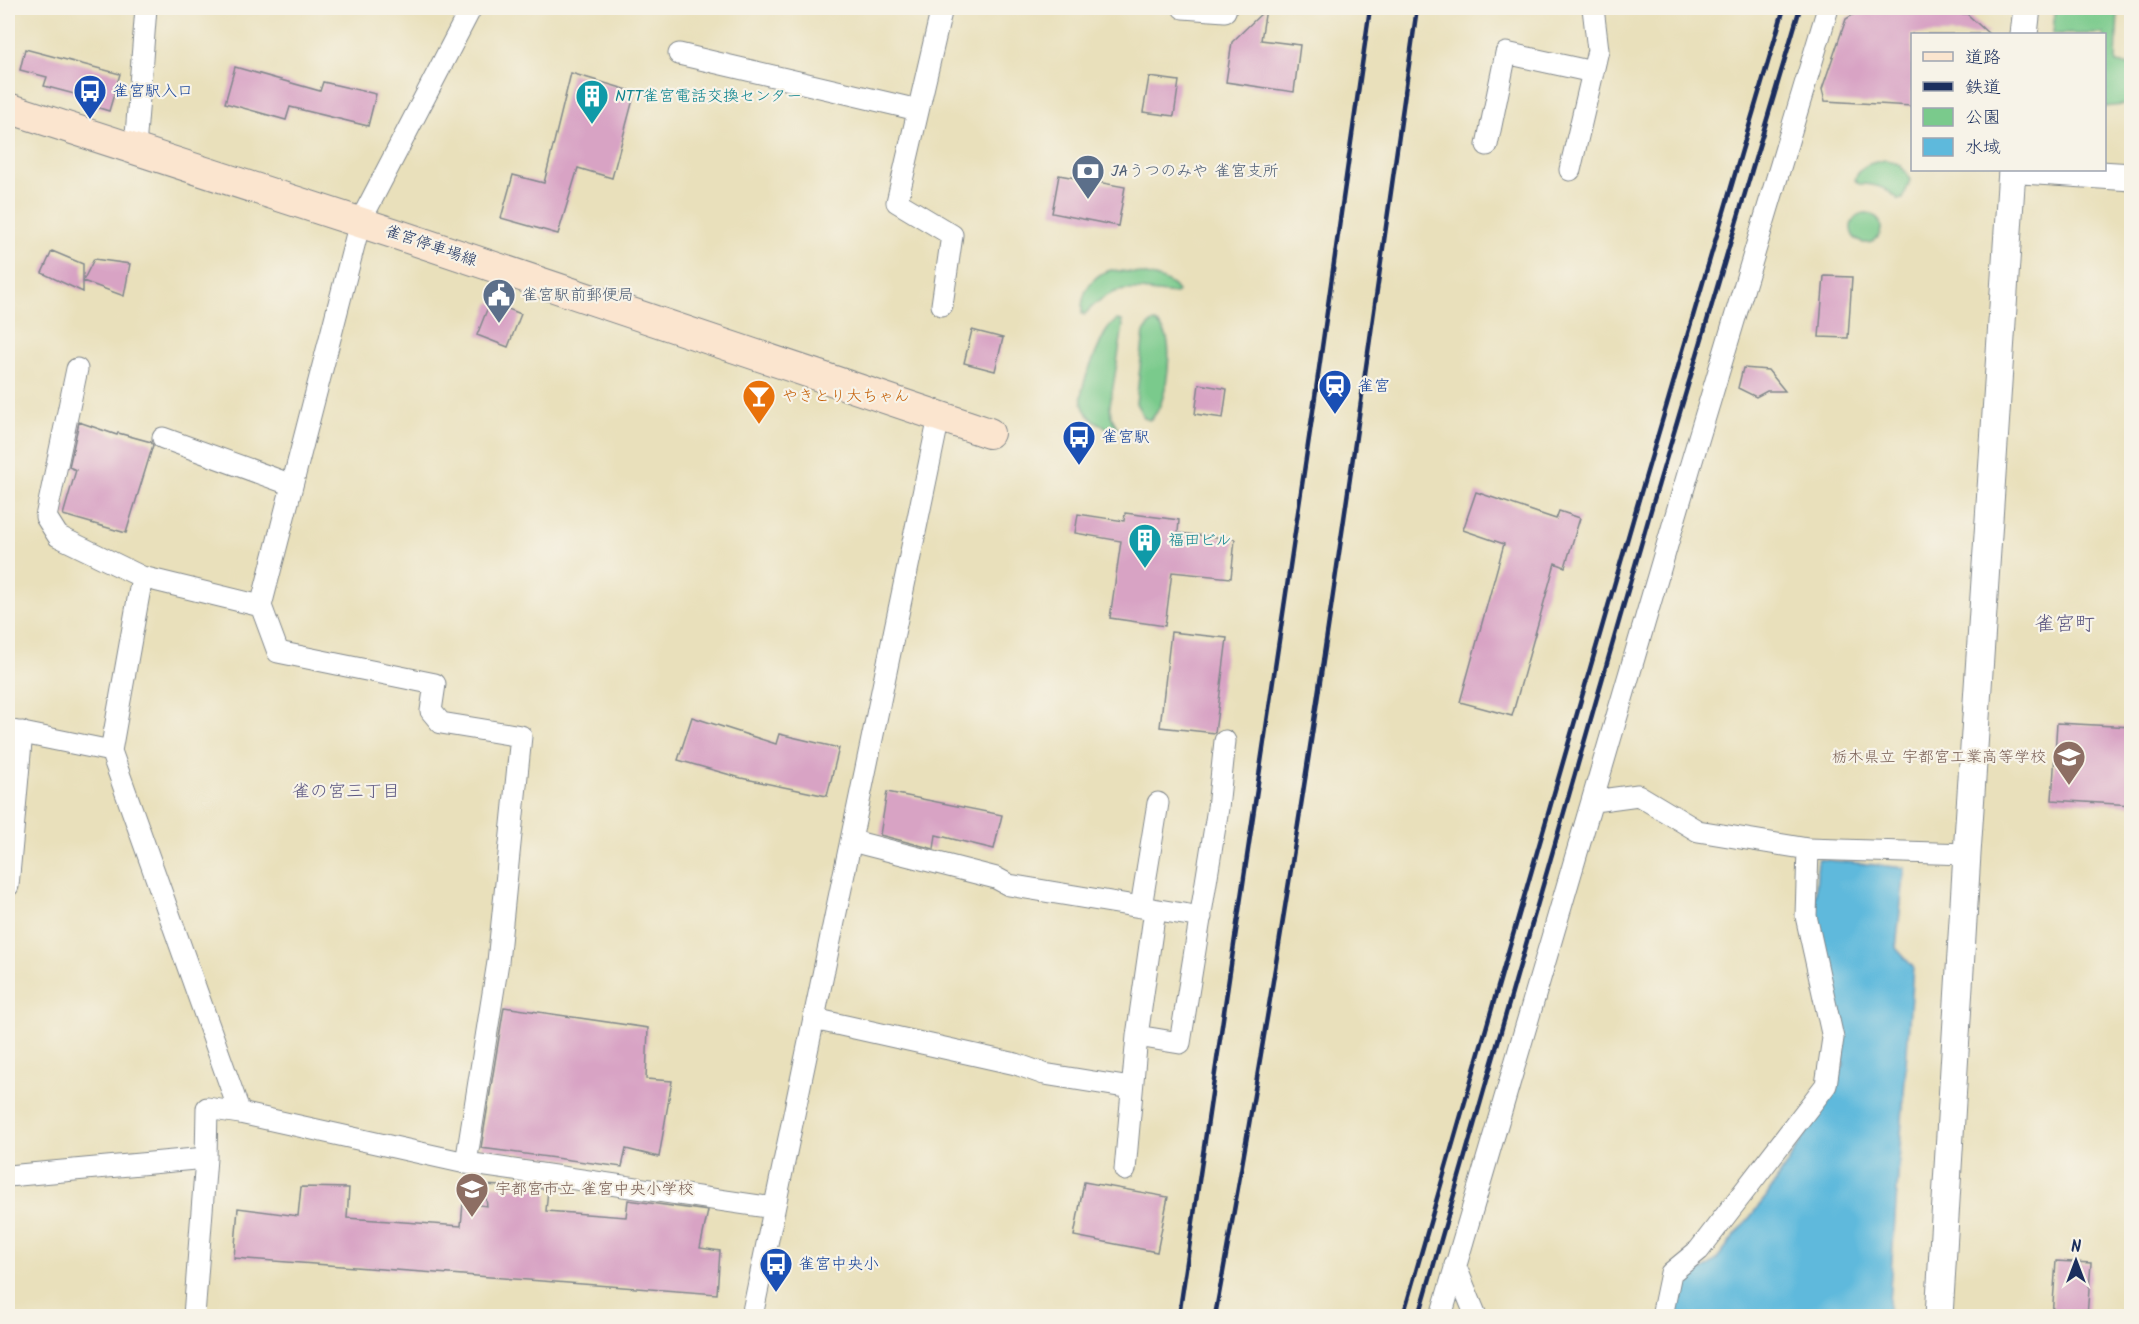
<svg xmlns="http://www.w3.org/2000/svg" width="2139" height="1324" font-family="Kalam,'Klee One',sans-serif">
  <rect width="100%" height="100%" fill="#f7f3e8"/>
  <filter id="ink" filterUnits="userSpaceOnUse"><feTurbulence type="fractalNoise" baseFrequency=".0167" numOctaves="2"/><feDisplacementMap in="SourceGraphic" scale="12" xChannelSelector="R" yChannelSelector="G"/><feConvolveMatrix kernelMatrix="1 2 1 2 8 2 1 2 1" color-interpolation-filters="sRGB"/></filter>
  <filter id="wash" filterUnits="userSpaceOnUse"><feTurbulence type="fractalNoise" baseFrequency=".008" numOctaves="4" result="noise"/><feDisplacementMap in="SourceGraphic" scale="24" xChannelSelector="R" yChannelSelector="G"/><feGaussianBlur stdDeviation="1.35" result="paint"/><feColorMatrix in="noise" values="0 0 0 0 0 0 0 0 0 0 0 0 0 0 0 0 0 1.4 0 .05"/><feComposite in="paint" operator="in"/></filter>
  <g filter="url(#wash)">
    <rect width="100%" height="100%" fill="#e9e0bb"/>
    <path fill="#7aca8c" stroke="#4a7c75" stroke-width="1.5" d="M2055 8H2118L2116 63 2131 65V104L2105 107 2104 34H2053Z
      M1885 160C1897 161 1905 168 1910 180L1903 199H1898C1886 187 1875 184 1859 184L1855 180C1860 165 1870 163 1885 160Z
      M1851 228a15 15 0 1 1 30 0a15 15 0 1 1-30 0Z
      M1111 270C1128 272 1171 275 1178 292L1176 294C1132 291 1117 279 1084 315L1082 313C1081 293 1091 275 1111 270Z
      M1117 320 1122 321 1123 326 1110 405 1111 416 1118 429 1115 431C1069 414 1079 392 1095 355 1101 342 1105 328 1117 320Z
      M1156 322C1161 327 1165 331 1167 338 1172 356 1166 411 1149 420L1144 418 1136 403 1144 332 1151 323Z"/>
    <path fill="#5eb9dc" stroke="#3c749d" stroke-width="1.5" d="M1818 859 1905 868 1896 948 1913 967 1888 1316H1674L1677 1288 1715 1261 1766 1197 1820 1112 1844 1064 1834 994 1823 942 1814 917Z"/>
    <g id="blocks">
      <path fill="#d8a3c4" d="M1864 8 1967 14 1989 34H1912V106L1825 101 1822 89 1846 19Z
        M1266 9 1261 40 1300 45 1294 92 1226 82 1232 42Z
        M25 49 120 74 109 111 80 102 82 96 44 86 47 77 20 70Z
        M235 67 320 91 323 82 376 94 368 126 290 107 286 120 225 103Z
        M571 73 635 92 612 178 578 168 558 234 501 218 513 175 544 183Z
        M1149 77 1179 81 1174 116 1143 112Z
        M1059 175 1125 187 1118 226 1052 213Z
        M52 251 83 264V292L42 273Z
        M94 259 130 264 124 296 83 281Z
        M1824 276 1852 277 1848 338 1819 337Z
        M490 302 521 314 508 347 477 335Z
        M972 330 1003 338 995 371 964 363Z
        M1743 368 1768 370 1785 391H1767L1756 397 1738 388Z
        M1199 384 1227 389 1223 418 1195 414Z
        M79 422 117 435 118 433 151 442 153 445 126 533 63 515 76 470 69 467Z
        M1476 492 1556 519 1559 511 1580 518 1565 567 1555 563 1512 716 1460 702 1504 544 1463 530Z
        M1125 513 1179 520 1178 533 1235 539 1231 578 1172 572 1165 626 1110 618 1121 541 1075 533 1078 514 1124 521Z
        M1171 632 1227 638 1215 733 1160 727Z
        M692 717 776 744 779 734 839 748 827 796 741 778 678 760Z
        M2057 723 2132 727V805L2052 800Z
        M887 792 1002 815 994 849 936 835 934 849 880 835Z
        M504 1007 648 1028 646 1079 672 1081 659 1157 626 1149 622 1167 481 1148Z
        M1084 1182 1168 1197 1157 1252 1074 1236Z
        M484 1185 548 1189 546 1211 626 1217 628 1200 708 1211 700 1248 720 1251 717 1294 234 1258 238 1208 298 1216 301 1187 349 1188 347 1218 461 1226 463 1203 487 1206Z
        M2056 1261 2091 1263 2087 1317H2052Z"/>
    </g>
  </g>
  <g filter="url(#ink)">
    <use href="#blocks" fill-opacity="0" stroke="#82888c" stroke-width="1.5"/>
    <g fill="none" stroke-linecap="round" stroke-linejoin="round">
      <defs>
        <path id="minor" d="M942 8 897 202 952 235 942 305
          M1183 8 1225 11 1226 8
          M679 54 918 110
          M1487 145 1506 53 1593 72 1598 50 1593 8
          M135 148 146 8
          M1570 170 1593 72
          M77 369 46 517 58 536 142 577
          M163 438 292 485
          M261 606 278 652 435 684 431 711 441 723 521 736 498 962 466 1163
          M8 730 111 751
          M1594 801 1638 795 1698 831 1808 849
          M852 841 996 878 1009 885 1201 917
          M8 886 22 732
          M1141 907 1158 803
          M814 1019 1016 1064 1044 1074 1131 1088
          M1137 1036 1180 1043 1218 808 1225 741
          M240 1113 466 1163 774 1208
          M1125 1170 1137 1036 1155 910
          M8 1176 206 1158
          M1455 1265 1476 1316
          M194 1316 206 1158 207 1108 240 1113 111 751 142 577 261 606 360 222 471 8
          M752 1316 939 417
          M1441 1316 1690 467 1828 8
          M1662 1316 1671 1273 1699 1250 1826 1085 1833 1038 1806 916 1808 849 1967 854"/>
        <path id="tertiary" d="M2024 34 2027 8
          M2022 170 2132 177
          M1939 1316 1967 854 2012 170"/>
        <path id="secondary" d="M8 108 396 234 989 433"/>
      </defs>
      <use href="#minor" stroke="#82888c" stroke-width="23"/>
      <use href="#tertiary" stroke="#82888c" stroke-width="29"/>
      <use href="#secondary" stroke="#82888c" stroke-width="32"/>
      <use href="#minor" stroke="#fff" stroke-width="21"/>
      <use href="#tertiary" stroke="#fff" stroke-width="27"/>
      <use href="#secondary" stroke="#fbe5cf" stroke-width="30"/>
      <path stroke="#1b2f5e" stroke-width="4.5" d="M1179 1316 1313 411 1370 8
        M1215 1316C1295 882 1355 445 1417 8
        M1403 1316 1639 499 1784 8
        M1419 1316 1653 503 1800 8"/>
    </g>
  </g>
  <defs>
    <symbol id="bus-pin" viewBox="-11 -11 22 30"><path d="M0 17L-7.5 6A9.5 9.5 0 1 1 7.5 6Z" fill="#1a4fb4" stroke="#f7f3e8"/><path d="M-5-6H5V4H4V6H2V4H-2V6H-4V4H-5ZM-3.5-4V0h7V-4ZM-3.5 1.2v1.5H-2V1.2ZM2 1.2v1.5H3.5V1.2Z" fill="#fff"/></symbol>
    <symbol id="building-pin" viewBox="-11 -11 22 30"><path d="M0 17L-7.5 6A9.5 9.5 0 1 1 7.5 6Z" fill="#0f9aa8" stroke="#f7f3e8"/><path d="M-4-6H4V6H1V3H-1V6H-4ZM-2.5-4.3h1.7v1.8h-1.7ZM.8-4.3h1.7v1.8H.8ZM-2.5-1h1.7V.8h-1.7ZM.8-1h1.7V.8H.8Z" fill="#fff"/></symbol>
    <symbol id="bank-pin" viewBox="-11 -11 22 30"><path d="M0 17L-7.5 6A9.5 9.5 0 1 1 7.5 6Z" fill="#5c6f8a" stroke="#f7f3e8"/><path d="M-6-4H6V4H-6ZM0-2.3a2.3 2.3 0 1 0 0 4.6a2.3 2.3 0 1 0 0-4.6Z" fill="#fff"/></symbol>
    <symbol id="civic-pin" viewBox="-11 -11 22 30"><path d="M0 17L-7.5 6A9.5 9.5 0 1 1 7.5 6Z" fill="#5c6f8a" stroke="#f7f3e8"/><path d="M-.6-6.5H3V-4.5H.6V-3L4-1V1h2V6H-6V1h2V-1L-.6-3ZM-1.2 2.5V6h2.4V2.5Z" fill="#fff"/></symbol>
    <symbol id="station-pin" viewBox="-11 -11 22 30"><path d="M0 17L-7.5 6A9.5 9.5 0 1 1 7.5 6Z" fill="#1a4fb4" stroke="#f7f3e8"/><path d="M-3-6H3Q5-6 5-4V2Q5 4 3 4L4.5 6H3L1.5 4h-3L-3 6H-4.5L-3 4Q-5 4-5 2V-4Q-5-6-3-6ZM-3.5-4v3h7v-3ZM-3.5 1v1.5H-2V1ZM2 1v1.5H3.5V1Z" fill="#fff"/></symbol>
    <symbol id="bar-pin" viewBox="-11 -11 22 30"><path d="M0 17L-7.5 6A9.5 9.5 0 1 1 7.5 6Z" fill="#e8710a" stroke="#f7f3e8"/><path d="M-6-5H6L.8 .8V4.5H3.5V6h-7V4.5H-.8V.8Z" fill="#fff"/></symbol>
    <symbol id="school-pin" viewBox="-11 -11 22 30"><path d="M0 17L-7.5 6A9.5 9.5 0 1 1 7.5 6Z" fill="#8d6e63" stroke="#f7f3e8"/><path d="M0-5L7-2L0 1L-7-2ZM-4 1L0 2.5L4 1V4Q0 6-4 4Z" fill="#fff"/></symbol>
  </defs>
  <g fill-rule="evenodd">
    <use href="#bus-pin" x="71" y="72" width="38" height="52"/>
    <use href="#building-pin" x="573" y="77" width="38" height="52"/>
    <use href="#bank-pin" x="1069" y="152" width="38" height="52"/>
    <use href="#civic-pin" x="480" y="276" width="38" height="52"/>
    <use href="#station-pin" x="1316" y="367" width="38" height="52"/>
    <use href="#bar-pin" x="740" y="377" width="38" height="52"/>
    <use href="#bus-pin" x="1060" y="418" width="38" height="52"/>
    <use href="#building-pin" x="1126" y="521" width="38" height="52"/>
    <use href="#school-pin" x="2050" y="738" width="38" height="52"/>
    <use href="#school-pin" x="453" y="1170" width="38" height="52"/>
    <use href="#bus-pin" x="757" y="1245" width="38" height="52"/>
  </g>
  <g text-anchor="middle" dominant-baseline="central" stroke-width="4.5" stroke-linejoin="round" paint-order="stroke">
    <g font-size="16" fill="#164399" stroke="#f7f3e8" text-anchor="start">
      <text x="113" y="91">雀宮駅入口</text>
      <text x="1358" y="386">雀宮</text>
      <text x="1102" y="437">雀宮駅</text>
      <text x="799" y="1264">雀宮中央小</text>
    </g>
    <g font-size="16" fill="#0d838f" stroke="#f7f3e8" text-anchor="start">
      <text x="615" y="96">NTT雀宮電話交換センター</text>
      <text x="1168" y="540">福田ビル</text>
    </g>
    <g font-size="16" fill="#4e5e75" stroke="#f7f3e8" text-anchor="start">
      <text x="1111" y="171">JAうつのみや 雀宮支所</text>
      <text x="522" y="295">雀宮駅前郵便局</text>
    </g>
    <g font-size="16" fill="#1b2f5e" stroke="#f7f3e8">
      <text transform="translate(431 246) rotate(19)">雀宮停車場線</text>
    </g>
    <g font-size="16" fill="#c56008" stroke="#f7f3e8" text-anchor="start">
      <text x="782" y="396">やきとり大ちゃん</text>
    </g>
    <g font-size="16" fill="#785e54" stroke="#f7f3e8" text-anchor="end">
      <text x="2046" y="757">栃木県立 宇都宮工業高等学校</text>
      <text x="495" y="1189" text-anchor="start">宇都宮市立 雀宮中央小学校</text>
    </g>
    <g font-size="18" fill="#5d5882" stroke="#f7f3e8">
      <text x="346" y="792">雀の宮三丁目</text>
    </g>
    <g font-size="20" fill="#5d5882" stroke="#f7f3e8">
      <text x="2065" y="625">雀宮町</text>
    </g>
  </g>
  <rect width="2139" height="1324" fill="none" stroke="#f7f3e8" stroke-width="30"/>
  <rect x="1911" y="33" width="195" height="138" fill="#f7f3e8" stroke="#9fa5b1" stroke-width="1.5"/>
  <rect x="1923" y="52" width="30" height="9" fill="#fbe5cf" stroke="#9fa5b1" stroke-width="1.5"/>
  <text x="1965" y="63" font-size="18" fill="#1b2f5e">道路</text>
  <rect x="1923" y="82" width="30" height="9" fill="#1b2f5e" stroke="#9fa5b1" stroke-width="1.5"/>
  <text x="1965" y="93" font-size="18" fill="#1b2f5e">鉄道</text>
  <rect x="1923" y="108" width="30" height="18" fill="#7aca8c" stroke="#9fa5b1" stroke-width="1.5"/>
  <text x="1965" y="123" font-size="18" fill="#1b2f5e">公園</text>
  <rect x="1923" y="138" width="30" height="18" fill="#5eb9dc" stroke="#9fa5b1" stroke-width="1.5"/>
  <text x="1965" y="153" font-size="18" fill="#1b2f5e">水域</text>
  <g transform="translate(2076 1261)" stroke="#f7f3e8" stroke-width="4.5" paint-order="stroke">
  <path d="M0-4.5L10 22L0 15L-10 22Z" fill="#1b2f5e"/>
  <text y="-9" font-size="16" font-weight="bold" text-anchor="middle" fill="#1b2f5e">N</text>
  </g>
</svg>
